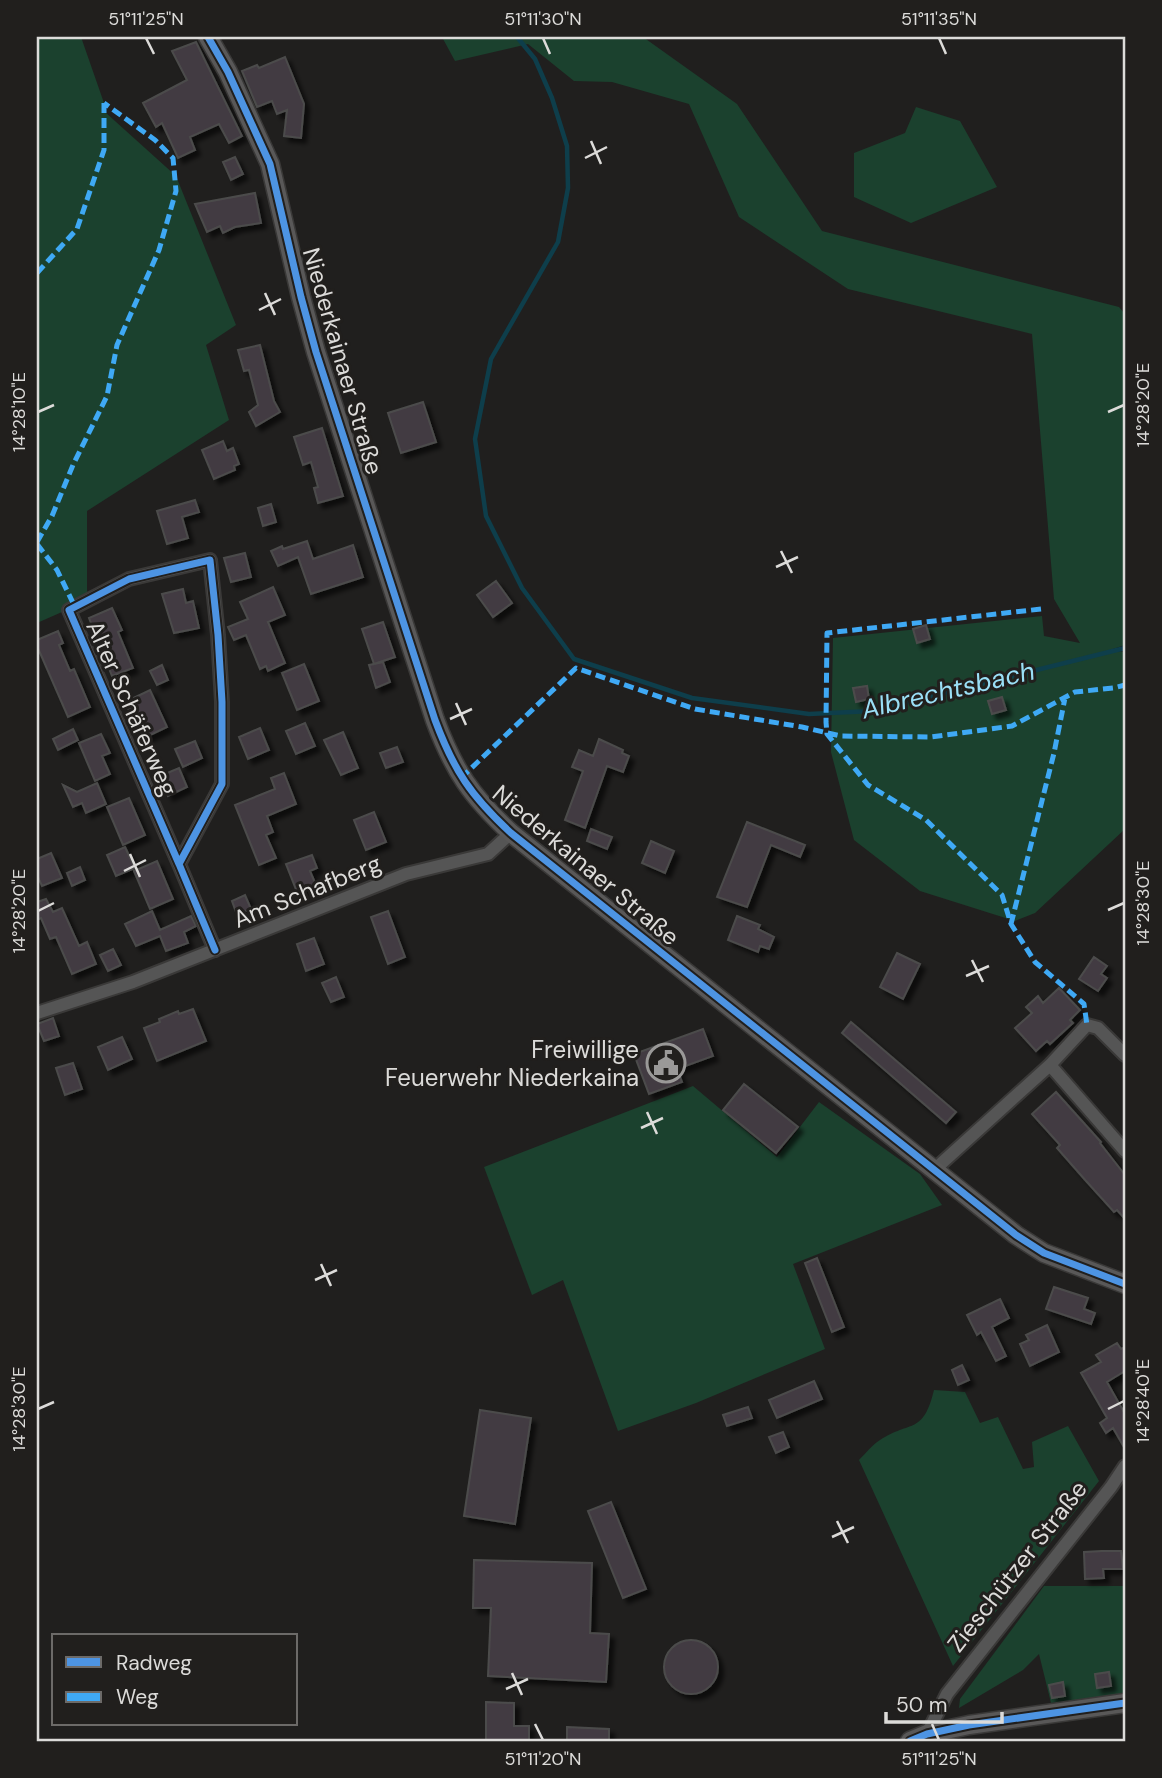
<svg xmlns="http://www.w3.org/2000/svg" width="1162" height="1778" font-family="'DM Sans',sans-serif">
  <defs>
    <filter id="shadow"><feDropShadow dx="5" dy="5" stdDeviation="2" flood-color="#0009"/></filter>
  </defs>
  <rect width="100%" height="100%" fill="#201f1e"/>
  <path fill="#1b412e" d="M37 37H81L104 103 105 112 176 176 236 325 206 345 229 420 87 511V601L37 623Z
    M442 37H643L737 104 822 231 1119 307 1125 314V645L1110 650 1125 652V829L1035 913 1015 921 920 891 854 840 831 752 833 638 1042 616 1044 636 1080 643 1054 599 1032 334 848 289 739 217 689 104 612 82 574 81 528 44 455 61Z
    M916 107 960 121 997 187 911 223 854 197V153L905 133Z
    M693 1086 777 1157 819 1102 920 1174 942 1205 793 1264 825 1349 696 1403 618 1431 563 1280 532 1295 484 1167Z
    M934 1390 965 1392 980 1423 998 1417 1023 1469 1034 1467 1032 1442 1068 1426 1099 1481 953 1666 859 1460C866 1453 872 1445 880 1440 911 1420 923 1435 934 1390Z
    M1044 1586H1125V1694L1051 1703 1039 1654 1023 1670 959 1708 960 1699Z"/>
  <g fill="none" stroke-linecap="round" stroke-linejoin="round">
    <path stroke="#0e3e4b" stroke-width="4.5" d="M517 37 535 59 552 98 567 146 568 188 558 242 491 359 475 439 486 516 522 588 574 659 692 698 809 714 872 711 1125 648"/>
  </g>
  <path fill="#433b43" stroke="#4c4c4b" stroke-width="2" filter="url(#shadow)" d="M196 42 242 136 229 143 219 124 190 137 195 150 178 158 162 123 156 127 143 103 187 80 172 51Z
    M285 57 304 104 301 138 284 136 287 110 277 114 272 101 257 107 242 71 257 65 259 68Z
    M235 157 243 174 231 180 223 162Z
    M255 193 261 223 235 227 223 233 220 226 207 232 195 204Z
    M260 345 274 401 280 412 256 426 249 412 258 405 249 370 244 371 238 350Z
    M423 402 436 442 401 453 388 413Z
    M322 428 343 496 318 503 314 488 318 487 311 462 303 465 294 437Z
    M223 441 227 451 233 448 239 464 234 466 235 470 214 479 202 450Z
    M195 500 199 512 182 517 188 538 167 544 157 511Z
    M271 504 276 522 263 526 258 508Z
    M307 541 313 559 353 545 363 577 311 594 298 557 278 566 271 551 282 546 283 549Z
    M245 553 251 577 231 582 224 558Z
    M496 581 512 603 493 617 477 595Z
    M273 587 285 615 268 622 285 663 268 671 266 666 260 669 246 635 234 640 228 627 248 619 240 602Z
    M183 589 186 603 193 601 199 628 174 633 162 594Z
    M112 608 122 630 118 632 133 668 112 676 89 618Z
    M383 622 395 657 374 664 362 629Z
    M926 625 930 639 917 643 913 629Z
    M58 631 63 643 59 645 70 671 74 669 90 707 68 717 37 646V640Z
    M383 662 390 682 376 688 369 665Z
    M304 664 319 701 297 710 282 673Z
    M162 665 168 680 157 685 150 671Z
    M867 686 869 699 856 702 853 688Z
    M150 690 167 727 142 739 125 702Z
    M1002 697 1006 710 992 714 988 701Z
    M305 723 315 746 296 754 286 731Z
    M260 728 269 750 248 759 239 737Z
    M73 729 78 740 58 750 53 739Z
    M343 732 358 768 341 775 324 740Z
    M101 734 110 753 102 756 110 774 95 781 79 743Z
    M599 739 623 750 622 753 629 756 623 772 607 766 585 828 565 820 583 771 572 767 579 750 593 756Z
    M195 741 202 758 183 767 175 749Z
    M397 747 403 762 386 768 380 753Z
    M179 768 187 787 168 796 160 776Z
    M284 773 296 804 267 816 273 832 266 835 276 858 259 865 235 805 275 789 271 778Z
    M97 783 106 804 86 813 82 803 73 807 63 785 77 792Z
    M129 798 145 835 123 845 107 807Z
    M374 812 386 842 366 850 354 820Z
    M747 822 805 845 800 857 771 845 747 907 717 897Z
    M591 829 612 837 607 849 587 841Z
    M651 841 674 851 665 873 642 863Z
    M125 847 135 868 116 876 107 855Z
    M51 853 62 878 42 886 37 875V859Z
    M312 855 317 868 310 871 316 885 297 892 286 864Z
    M157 861 173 899 150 909 134 871Z
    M80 867 85 880 72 886 67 873Z
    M245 895 251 909 237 915 232 901Z
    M46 899 53 912 62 908 79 946 87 942 96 964 72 974 56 937 50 939 41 918 37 920V902Z
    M152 911 160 930 191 916 196 926 184 932 188 943 166 951 160 936 136 946 125 924Z
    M388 911 405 957 388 964 371 917Z
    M737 916 760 925 758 929 774 937 769 949 760 946 758 952 728 940Z
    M314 938 324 964 306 971 297 944Z
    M113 949 121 965 108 971 100 955Z
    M897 953 920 964 903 999 880 987Z
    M1094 957 1107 966 1101 974 1107 978 1098 991 1079 979Z
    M336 977 344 997 331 1002 322 983Z
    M1059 988 1080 1010 1070 1020 1073 1023 1050 1044 1047 1041 1036 1051 1015 1028 1032 1013 1026 1007 1038 996 1043 1003Z
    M193 1009 206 1041 157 1061 144 1028 160 1022 159 1019 178 1011 179 1014Z
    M53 1018 59 1036 44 1041 37 1024Z
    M851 1022 956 1112 946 1123 842 1033Z
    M703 1029 713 1056 677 1069 682 1082 649 1094 634 1054Z
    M122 1037 132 1059 108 1070 98 1047Z
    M73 1063 82 1089 65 1095 56 1068Z
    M744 1084 798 1127 776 1153 723 1110Z
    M1056 1092 1101 1142 1100 1143 1125 1175V1219L1117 1210 1114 1212 1086 1181 1057 1148 1060 1145 1032 1114Z
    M817 1258 844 1327 832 1332 805 1263Z
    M1054 1287 1088 1298 1084 1309 1095 1313 1091 1324 1046 1309Z
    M1000 1299 1009 1318 992 1327 1006 1356 996 1361 981 1332 977 1335 967 1315Z
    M1047 1325 1059 1352 1030 1366 1020 1344 1029 1340 1026 1335Z
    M1117 1343 1121 1349 1125 1347V1371L1107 1382 1125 1414V1449L1113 1428 1106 1433 1100 1423 1107 1418 1081 1373 1101 1362 1096 1355Z
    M962 1365 969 1380 958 1385 952 1370Z
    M814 1381 822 1399 777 1418 769 1400Z
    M748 1407 752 1418 727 1426 723 1415Z
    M480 1410 531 1418 515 1524 464 1516Z
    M783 1432 789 1447 776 1453 769 1437Z
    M611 1502 646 1589 623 1598 588 1511Z
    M1102 1551H1121L1123 1569H1103L1104 1578 1085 1579 1084 1552Z
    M474 1560 592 1563 590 1633 609 1634 606 1682 488 1676 491 1608H473Z
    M664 1667a27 27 0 1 1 54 0a27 27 0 1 1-54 0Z
    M1109 1672 1111 1686 1097 1688 1095 1674Z
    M1063 1682 1065 1696 1052 1698 1049 1685Z
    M486 1702 514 1703V1726H529V1741H486Z
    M567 1727 609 1729V1741H567Z"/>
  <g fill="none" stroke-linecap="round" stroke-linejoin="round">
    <defs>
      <path id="street" d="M179 864 69 610 129 579 210 560 218 635 222 702V784L179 864 215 950
        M37 1013 133 982 406 874 488 854 511 833
        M1050 1065 1125 1151
        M934 1170 1050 1065 1087 1025 1098 1028 1125 1055
        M927 1734 947 1694 1111 1487 1125 1466"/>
      <path id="secondary" d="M208 37 228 72 270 164 301 297 316 352 435 720C454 771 471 796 511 833L1016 1235 1044 1253 1125 1284
        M910 1741 927 1734 969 1725 1125 1703"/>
    </defs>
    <use href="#street" stroke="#3a3938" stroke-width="16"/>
    <use href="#secondary" stroke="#3a3938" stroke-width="21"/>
    <use href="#street" stroke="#555" stroke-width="12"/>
    <use href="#secondary" stroke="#595858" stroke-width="18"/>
    <path stroke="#3fa9f5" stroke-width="5" stroke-dasharray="10 5" stroke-linecap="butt" d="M37 273 77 229 104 150V103
      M37 542 52 516 73 465 107 396 117 345 159 250 176 191 173 158 155 140 104 103
      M37 544 57 570 75 607
      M1041 609 827 633 826 722 827 734 868 785 926 820 1002 895 1011 924 1035 962 1084 1004 1087 1025
      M461 778 576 668 695 709 802 727 841 736 931 737 1012 726 1075 692 1113 688 1125 685
      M1011 924 1054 753 1065 698"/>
    <defs>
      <path id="cycleway" d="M208 37 228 72 270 164 301 297 316 352 435 720C454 771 471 796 511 833L1016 1235 1044 1253 1125 1284
        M179 864 69 610 129 579 210 560 218 635 222 702V784L179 864 215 950
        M910 1741 927 1734 969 1725 1125 1703"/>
    </defs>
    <use href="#cycleway" stroke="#211f1d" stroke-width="11"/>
    <use href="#cycleway" stroke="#4d94e3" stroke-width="7"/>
  </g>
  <path fill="none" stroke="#dcdbd9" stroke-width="2.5" d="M146 38 154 54M543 38 550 54M939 38 946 54M591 141 601 164M585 158 607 147M265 293 275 315M259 310 281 299M38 412 54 405M1108 412 1124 405M781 551 792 573M776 567 798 557M456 703 466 725M450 719 472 709M130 854 140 877M124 871 146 860M1108 910 1124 903M38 911 54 903M972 960 983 982M966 976 989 966M647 1112 657 1134M641 1128 663 1118M321 1264 331 1286M315 1280 337 1270M38 1409 54 1402M1108 1409 1124 1401M837 1521 848 1543M832 1537 854 1527M512 1673 522 1695M506 1689 528 1679M535 1724 543 1740M932 1724 939 1740"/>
  <defs>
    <symbol id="civic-ring" viewBox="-11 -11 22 22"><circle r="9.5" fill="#211f1d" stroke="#9a9998" stroke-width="1.5"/><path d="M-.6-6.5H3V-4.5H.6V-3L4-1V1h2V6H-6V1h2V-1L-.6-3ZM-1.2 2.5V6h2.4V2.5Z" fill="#9a9998"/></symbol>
  </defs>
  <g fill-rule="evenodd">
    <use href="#civic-ring" x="644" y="1041" width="44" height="44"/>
  </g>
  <g text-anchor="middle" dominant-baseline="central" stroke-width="6" stroke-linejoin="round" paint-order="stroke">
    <g font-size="24" fill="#dcdbd9" stroke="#211f1d">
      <text transform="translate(343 361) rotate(74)">Niederkainaer Straße</text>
      <text transform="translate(132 708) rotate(66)">Alter Schäferweg</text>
      <text transform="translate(586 865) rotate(40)">Niederkainaer Straße</text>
      <text transform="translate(307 891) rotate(-22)">Am Schafberg</text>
      <text transform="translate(1017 1566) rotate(-52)">Zieschützer Straße</text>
    </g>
    <g font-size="24" fill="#dcdbd9" stroke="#211f1d" text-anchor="end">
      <text x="639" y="1049">Freiwillige<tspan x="639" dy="28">Feuerwehr Niederkaina</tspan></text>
    </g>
    <g font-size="26" font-style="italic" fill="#9adff6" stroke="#211f1d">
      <text transform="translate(948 690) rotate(-13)">Albrechtsbach</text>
    </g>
  </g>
  <rect width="1162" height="1778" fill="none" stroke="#211f1d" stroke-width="77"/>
  <rect x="52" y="1634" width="245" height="91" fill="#211f1d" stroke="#6c6a68" stroke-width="2"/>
  <rect x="66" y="1657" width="35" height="10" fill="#4d94e3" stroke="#6c6a68" stroke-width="2"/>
  <text x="116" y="1670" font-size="21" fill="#dcdbd9">Radweg</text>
  <rect x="66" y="1692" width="35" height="10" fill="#3fa9f5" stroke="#6c6a68" stroke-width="2"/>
  <text x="116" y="1704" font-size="21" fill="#dcdbd9">Weg</text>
  <path d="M886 1712v10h116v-10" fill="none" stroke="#dcdbd9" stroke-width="3.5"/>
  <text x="896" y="1712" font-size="21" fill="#dcdbd9" stroke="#211f1d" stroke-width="5" paint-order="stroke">50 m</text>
  <rect x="38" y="38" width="1086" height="1702" fill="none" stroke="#dcdbd9" stroke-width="2.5"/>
  <g font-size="18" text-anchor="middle" fill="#dcdbd9">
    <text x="146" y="25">51°11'25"N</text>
    <text x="543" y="25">51°11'30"N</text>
    <text x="939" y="25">51°11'35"N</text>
    <text transform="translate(1143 405) rotate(-90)" y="6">14°28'20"E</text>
    <text transform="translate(19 412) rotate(-90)" y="6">14°28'10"E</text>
    <text transform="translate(1143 903) rotate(-90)" y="6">14°28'30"E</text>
    <text transform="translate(19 911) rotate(-90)" y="6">14°28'20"E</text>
    <text transform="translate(1143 1401) rotate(-90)" y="6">14°28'40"E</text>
    <text transform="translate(19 1409) rotate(-90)" y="6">14°28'30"E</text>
    <text x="543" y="1765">51°11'20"N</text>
    <text x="939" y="1765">51°11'25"N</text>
  </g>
</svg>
